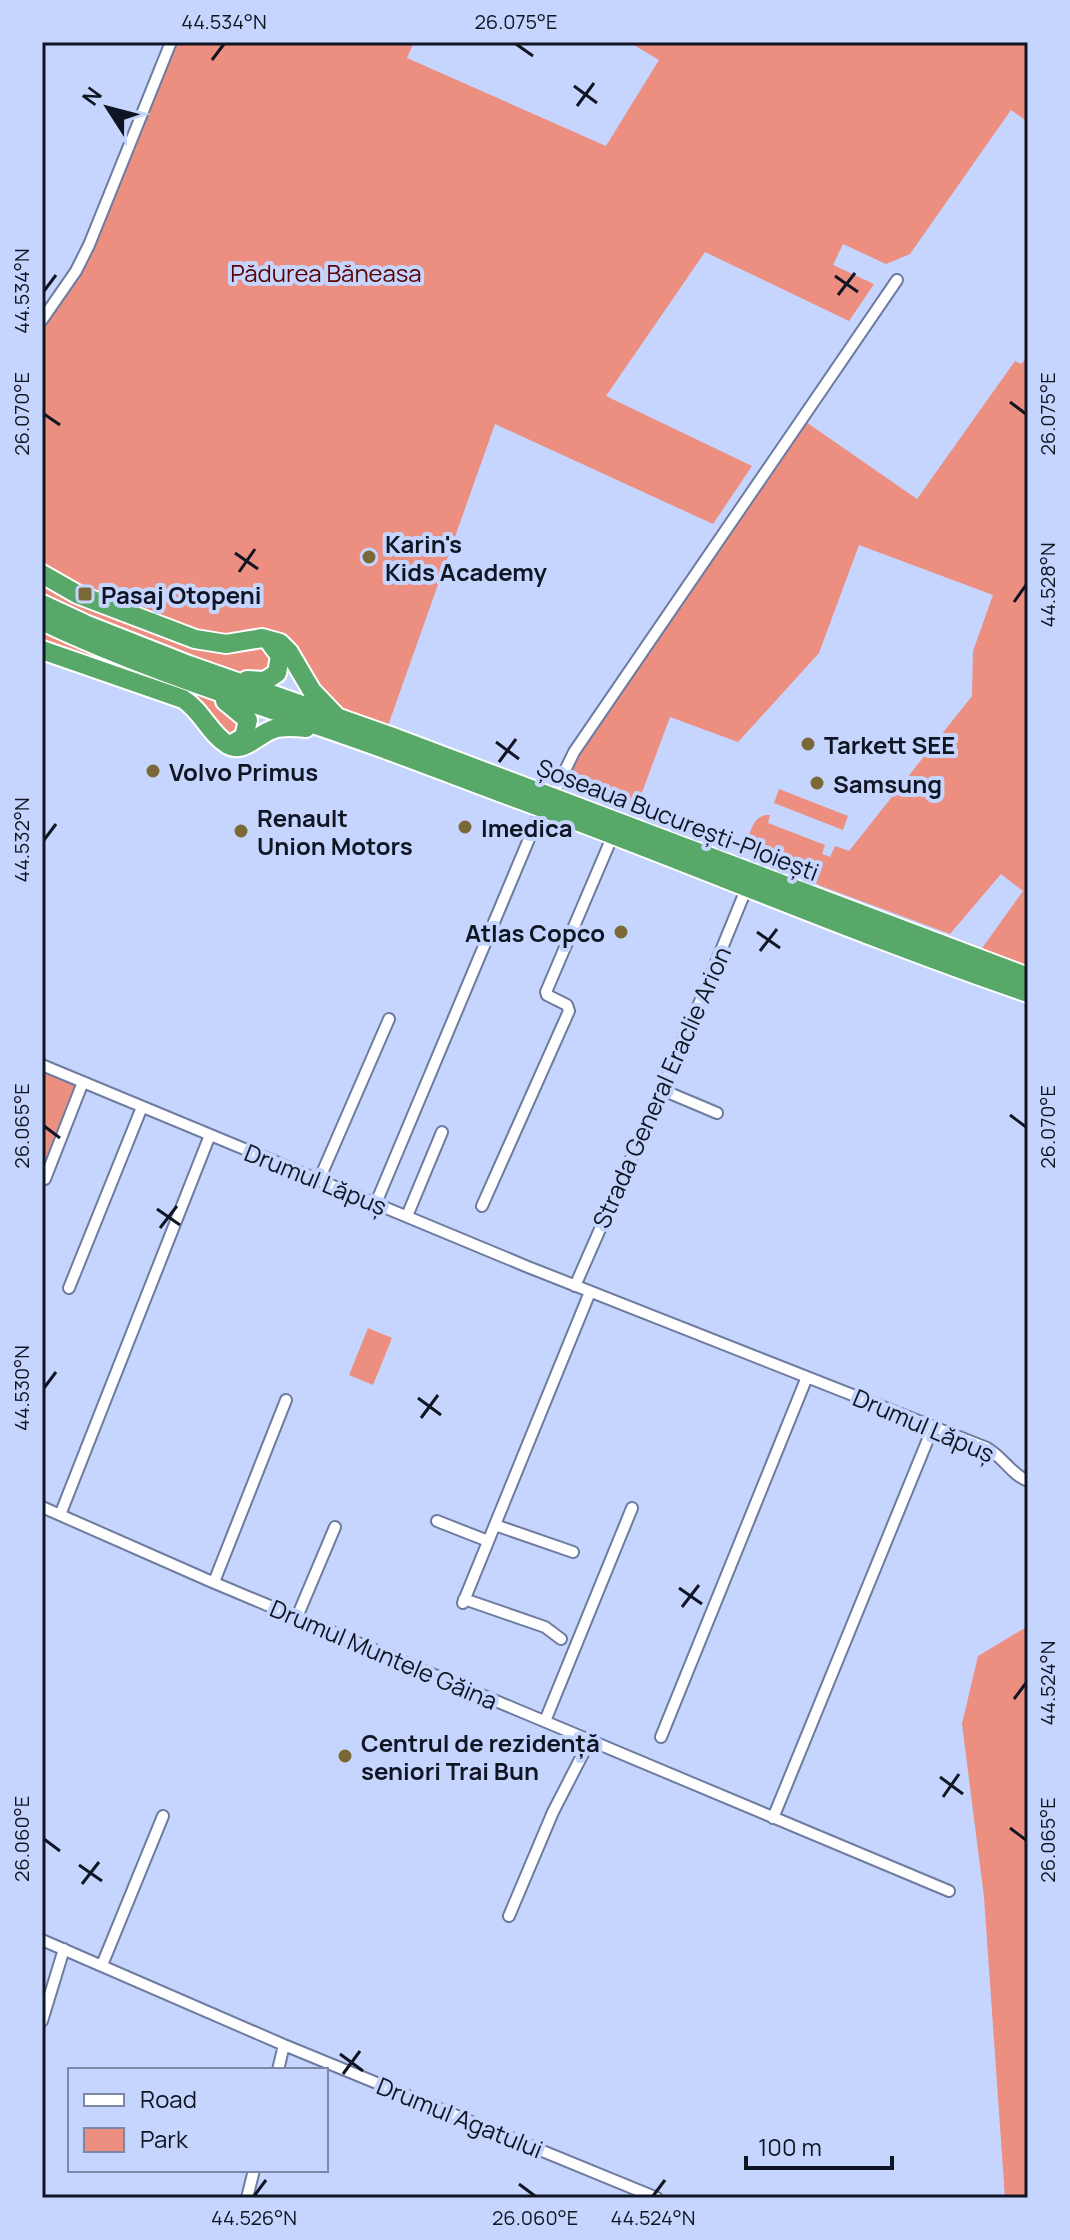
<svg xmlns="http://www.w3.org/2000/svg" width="1070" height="2240" font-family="Manrope,sans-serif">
  <rect width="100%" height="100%" fill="#c6d5fe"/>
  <path fill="#ec8e80" d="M171 42H414L407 58 606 146 659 60 629 42H1028V122L1011 110 910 254 886 264 843 244 833 265 874 284 849 321 705 252 606 396 752 466 713 524 495 424 385 734 338 718 301 673 281 662 254 681 42 604V320L76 271Z
    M1028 356V977L975 958 1023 891 1001 874 950 934 821 886 755 854 747 845C750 832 753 814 770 815L768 823 825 845 822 854 830 857 835 846 849 851 972 696 973 651 993 595 859 545 819 653 738 742 670 717 634 814 564 788 567 773 578 754 806 422 917 499 1015 361 1021 364Z
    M42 621 206 688 245 715 236 743 202 715 42 650Z
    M779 789 848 816 843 830 774 803Z
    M42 1065 77 1079 42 1168Z
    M368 1328 392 1338 373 1385 349 1375Z
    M1028 1626V2198H1005L984 1897 962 1724 978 1656Z"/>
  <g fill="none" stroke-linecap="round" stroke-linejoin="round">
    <defs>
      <path id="street" d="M42 320 76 271 89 245 171 42
        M552 797 574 752 897 280
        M42 1065 528 1267 987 1448C1004 1458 1012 1475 1028 1481
        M660 1089 717 1113
        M45 1179 83 1082
        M319 1180 389 1019
        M376 1203 542 808
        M482 1206 569 1011 567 1005 547 995 546 992 613 835
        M407 1216 442 1132
        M575 1286 702 997 747 887
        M69 1288 142 1107
        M42 1507 210 1581 949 1891
        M60 1515 210 1135
        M437 1521 488 1541
        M495 1525 573 1552
        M214 1582 286 1400
        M464 1599 545 1627 561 1639
        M463 1603 590 1292
        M297 1617 335 1527
        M545 1721 632 1508
        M661 1737 807 1377
        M773 1818 933 1427
        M509 1916 553 1812 590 1740
        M42 1940 284 2045 657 2198
        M102 1965 163 1816
        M42 2021 64 1949
        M278 2070 284 2045
        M247 2198 254 2170"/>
      <path id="highway" d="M42 574 77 594 195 639 226 644 262 638 280 643 289 652 312 691 336 716
        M42 604 85 624 189 665 393 737 1028 977
        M42 621C139 667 241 699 342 734 401 754 460 778 518 799 689 862 856 934 1028 993
        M42 650 183 699C202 711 209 733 228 745 244 754 259 733 274 729 284 726 296 727 306 728
        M247 680 265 681 277 673 280 656 271 644
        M225 701 248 720 244 737 232 744"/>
    </defs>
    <use href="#street" stroke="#6e7ba0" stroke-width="14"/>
    <use href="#highway" stroke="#fff" stroke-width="22"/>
    <use href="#street" stroke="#fff" stroke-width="10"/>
    <use href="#highway" stroke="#58a969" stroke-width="18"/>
  </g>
  <path fill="none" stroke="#101523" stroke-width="3" d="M516 44 533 56M212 60 224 44M574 86 597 103M577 106 594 83M835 276 858 292M44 291 56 275M838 295 855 273M1010 402 1026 414M44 414 60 425M235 553 258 569M239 572 255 549M1014 602 1026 585M496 742 519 759M499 762 516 739M44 840 56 824M757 932 780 948M760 951 777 929M1010 1115 1026 1127M44 1126 60 1138M157 1209 180 1225M160 1228 177 1206M44 1388 56 1372M418 1398 441 1415M421 1418 438 1395M679 1588 702 1604M682 1607 699 1585M1014 1699 1026 1683M940 1777 963 1794M943 1797 959 1774M1010 1828 1026 1840M44 1839 60 1851M79 1865 102 1881M82 1884 99 1862M340 2054 363 2071M343 2074 360 2051M519 2184 535 2196M254 2196 266 2180M653 2196 665 2180"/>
  <g fill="#7a6836" stroke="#c6d5fe" stroke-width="3">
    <circle cx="369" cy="557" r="8"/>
    <rect x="77" y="586" width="16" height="16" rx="4"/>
    <circle cx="808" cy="744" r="8"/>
    <circle cx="153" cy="771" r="8"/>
    <circle cx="817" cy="783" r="8"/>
    <circle cx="465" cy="827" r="8"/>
    <circle cx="241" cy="831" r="8"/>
    <circle cx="621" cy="932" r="8"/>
    <circle cx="345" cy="1756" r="8"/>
  </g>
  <g text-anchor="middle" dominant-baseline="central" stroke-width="8" stroke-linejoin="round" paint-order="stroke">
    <g font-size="24" fill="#590302" stroke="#c6d5fe">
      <text x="326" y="272">Pădurea Băneasa</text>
    </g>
    <g font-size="24" font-weight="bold" fill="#101523" stroke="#c6d5fe" text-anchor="start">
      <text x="385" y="543">Karin's<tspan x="385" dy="28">Kids Academy</tspan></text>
      <text x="101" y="594">Pasaj Otopeni</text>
      <text x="824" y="744">Tarkett SEE</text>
      <text x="169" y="771">Volvo Primus</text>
      <text x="833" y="783">Samsung</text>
      <text x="257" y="817">Renault<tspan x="257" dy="28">Union Motors</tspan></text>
      <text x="481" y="827">Imedica</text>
      <text x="605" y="932" text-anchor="end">Atlas Copco</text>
      <text x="361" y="1742">Centrul de rezidență<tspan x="361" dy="28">seniori Trai Bun</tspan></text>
    </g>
    <g font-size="24" fill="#101523" stroke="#c6d5fe">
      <text transform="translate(678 819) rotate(21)">Șoseaua București-Ploiești</text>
      <text transform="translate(661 1087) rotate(-66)">Strada General Eraclie Arion</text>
      <text transform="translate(316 1179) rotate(22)">Drumul Lăpuș</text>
      <text transform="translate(924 1425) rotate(23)">Drumul Lăpuș</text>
      <text transform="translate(384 1654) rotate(23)">Drumul Muntele Găina</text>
      <text transform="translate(460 2117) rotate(22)">Drumul Agatului</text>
    </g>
  </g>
  <rect width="1070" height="2240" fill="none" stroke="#c6d5fe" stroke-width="88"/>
  <rect x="68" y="2068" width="260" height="104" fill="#c6d5fe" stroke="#7d88a6" stroke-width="2"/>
  <rect x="84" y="2094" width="40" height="12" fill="#ffffff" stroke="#7d88a6" stroke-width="2"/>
  <text x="140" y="2108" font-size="24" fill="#101523">Road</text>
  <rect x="84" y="2128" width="40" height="24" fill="#ec8e80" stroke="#7d88a6" stroke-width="2"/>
  <text x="140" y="2148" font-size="24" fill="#101523">Park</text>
  <g transform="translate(108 108) rotate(306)" stroke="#c6d5fe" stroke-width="6" paint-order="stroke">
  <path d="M0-6L14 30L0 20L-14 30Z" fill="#101523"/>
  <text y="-12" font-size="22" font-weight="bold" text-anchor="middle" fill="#101523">N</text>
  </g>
  <path d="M746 2156v12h146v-12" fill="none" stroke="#101523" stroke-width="4"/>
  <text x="758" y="2156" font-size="24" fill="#101523" stroke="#c6d5fe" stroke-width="6" paint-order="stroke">100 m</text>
  <rect x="44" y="44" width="982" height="2152" fill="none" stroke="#101523" stroke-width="3"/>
  <g font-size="20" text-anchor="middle" fill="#101523">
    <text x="224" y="29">44.534°N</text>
    <text x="516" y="29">26.075°E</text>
    <text transform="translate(22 291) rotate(-90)" y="7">44.534°N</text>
    <text transform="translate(22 414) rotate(-90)" y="7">26.070°E</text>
    <text transform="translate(1048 414) rotate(-90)" y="7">26.075°E</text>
    <text transform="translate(1048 585) rotate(-90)" y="7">44.528°N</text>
    <text transform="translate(22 840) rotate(-90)" y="7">44.532°N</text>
    <text transform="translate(22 1126) rotate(-90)" y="7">26.065°E</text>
    <text transform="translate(1048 1127) rotate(-90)" y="7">26.070°E</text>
    <text transform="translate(22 1388) rotate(-90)" y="7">44.530°N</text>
    <text transform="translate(1048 1683) rotate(-90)" y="7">44.524°N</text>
    <text transform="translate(22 1839) rotate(-90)" y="7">26.060°E</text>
    <text transform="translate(1048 1840) rotate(-90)" y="7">26.065°E</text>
    <text x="254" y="2225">44.526°N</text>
    <text x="535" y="2225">26.060°E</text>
    <text x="653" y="2225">44.524°N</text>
  </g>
</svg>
